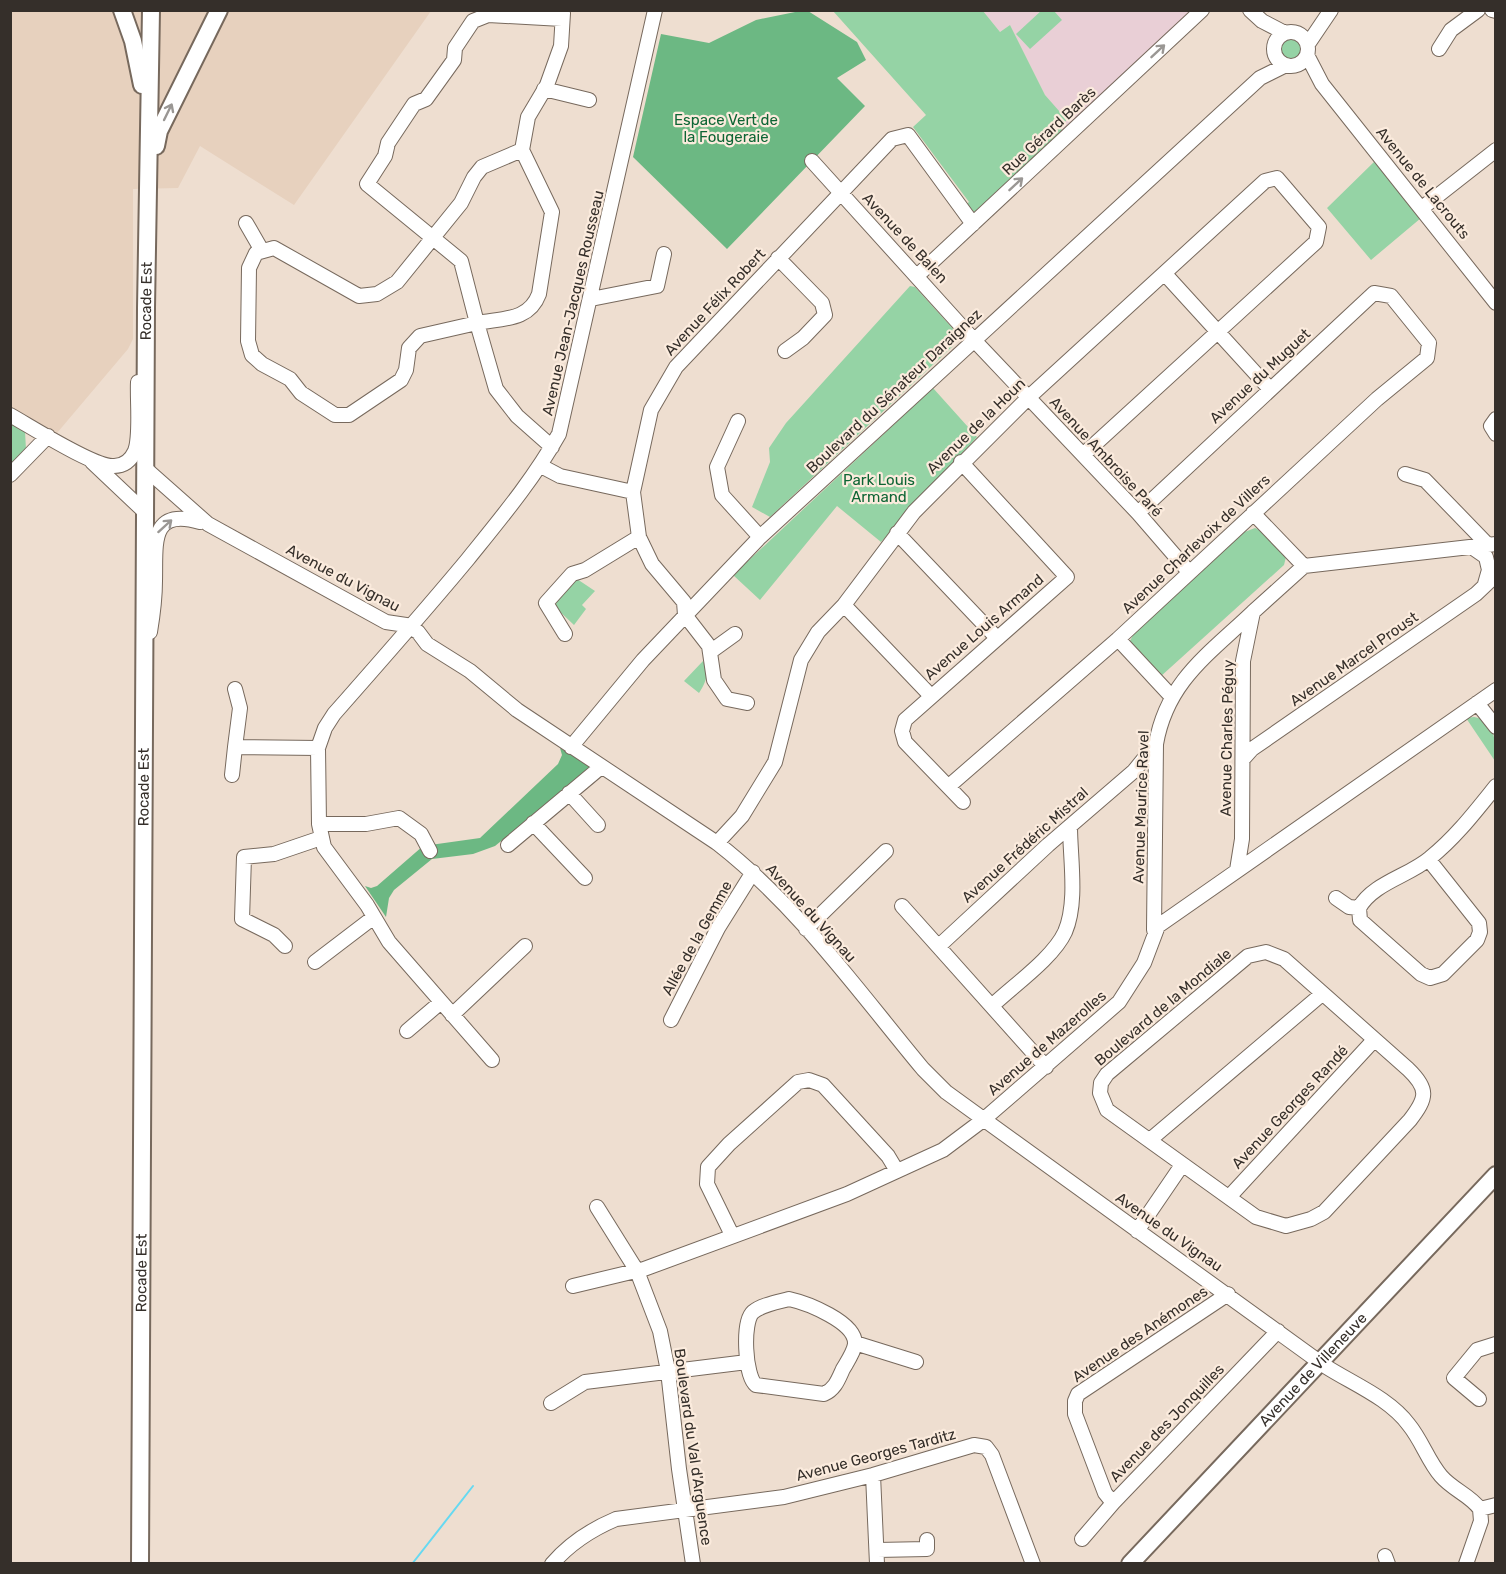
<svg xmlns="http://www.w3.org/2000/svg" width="1506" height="1574" font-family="Rubik,sans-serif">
  <rect width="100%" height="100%" fill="#eeded0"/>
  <path fill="#e7d1be" d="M11 11H431L294 205 200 146 178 188 133 189V339L128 349 57 433 11 407Z"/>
  <path fill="#e9cfd6" d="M983 11H1193L1063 131 1059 127 1066 120 1045 95 1010 25 1000 32Z"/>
  <path fill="#95d3a5" d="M1042 10 1054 11 1062 20 1030 49 1016 34Z
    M833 11H983L1000 32 1010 25 1045 95 1067 120 1059 127 1063 131 978 211 973 212 965 205 969 202 913 127 926 115Z
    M1279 49a12 12 0 1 1 24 0a12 12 0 1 1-24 0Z
    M1375 161 1421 218 1371 260 1327 208Z
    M910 286 915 287 956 332 958 337 953 346 770 517 752 507 770 462 769 448 786 423Z
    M933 388 977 437 881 542 837 506 760 600 733 575Z
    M11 423 25 431 26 450 11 466Z
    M1255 528 1263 532 1286 557 1284 565 1160 677 1134 652 1130 641 1134 633 1242 533Z
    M577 579 595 591 582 605 586 609 574 625 556 608C556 592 564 588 577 579Z
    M703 661C710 673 706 682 699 693L684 681Z
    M1474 717C1497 721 1495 742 1495 761L1466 718Z"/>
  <path fill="#6cb883" d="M800 11H808L857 42 866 60 837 78 865 106 727 249 633 157 661 34 709 43 756 20Z
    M560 748 592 767 495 846 473 854 432 859 394 890 389 898 386 917 365 886 371 888 377 886 423 846 480 838 558 764 562 755Z"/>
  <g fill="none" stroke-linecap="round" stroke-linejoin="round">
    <path stroke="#66d9f1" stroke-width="2" d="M330 1563V1564
      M412 1564 473 1486"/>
    <defs>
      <path id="minor" d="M1250 10 1262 21 1285 33
        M1492 10 1496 11
        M1274 49a17 17 0 1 1 34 0a17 17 0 1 1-34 0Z
        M1308 44 1331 10
        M1439 49 1451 30 1478 10
        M1307 55 1322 84 1496 303
        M544 89 589 100
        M522 150 482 167 474 177 461 203 397 282 377 294 359 296 274 248 256 253 249 268 248 341 252 355 262 364 290 379 301 393 335 415H349L401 380 406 370 409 348 420 336 477 323 461 261 367 184 385 156 388 143 414 104 426 99 454 60 455 48 473 21 488 15 562 19
        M812 161 973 339 1138 513 1189 572
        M1422 208 1496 150
        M246 223 261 249
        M778 258 822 303 825 315 803 338 785 351
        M1165 274 1269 388
        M918 275 1202 10
        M591 299 657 286 664 254
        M10 415C30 426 95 468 114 466 124 466 131 460 135 451 141 436 137 400 138 382
        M1496 419 1491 426 1496 434
        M738 421 717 467 722 495 760 537
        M552 447 517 416 496 389 477 323C503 318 529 321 539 294L552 212 522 150 528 117 547 85 561 46 563 13
        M92 462 146 513
        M961 462 1067 577 905 720 902 731 905 742 963 802
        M541 466 560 476 633 492
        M147 470 208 524 386 622 406 625 418 632 427 644 470 671 517 710 717 843C798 906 858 991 923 1069L946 1092 1325 1366C1353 1384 1389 1398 1409 1425 1422 1441 1428 1461 1441 1476 1453 1490 1470 1495 1480 1509L1496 1505
        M1405 474 1425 480 1488 545
        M10 475 48 436
        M1253 513 1304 566
        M897 533 997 638
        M1473 548 1486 557 1489 570 1485 584
        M844 605 931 696
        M685 615 684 602 652 564 639 537 633 492 651 410 676 367 892 139 908 135 973 224
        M685 615 709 646 714 680 727 699 747 703
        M150 632C153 614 155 598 155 581 156 545 149 507 200 522
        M565 634 546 603 572 574 585 570 639 537
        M1118 639 1171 696
        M710 652 735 634
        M235 689 240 708 235 747
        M1477 703 1496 727
        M571 747 643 660 760 537 1260 78 1286 65
        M1243 759 1252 749 1476 594 1496 575
        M232 775 235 747 318 748
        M949 786 1118 639 1377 399 1427 358 1429 343 1391 296 1374 293 1138 513
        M569 793 598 825
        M533 823 585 878
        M319 824H366L399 818 421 834 430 851
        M717 843 742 816 775 762 801 660 818 632 844 605 914 512 1029 397 1265 181 1277 178 1319 227 1316 242 1083 455
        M508 845 601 767
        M1429 860 1479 923 1480 932 1477 940 1443 974 1430 978 1421 974 1360 920 1359 908C1373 883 1409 876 1430 858 1456 837 1475 812 1496 786
        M1237 870 1242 839 1243 661 1253 612 1304 566 1496 544
        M1336 898 1349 907 1359 908
        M902 906 1046 1067
        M806 929 886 851
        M1154 930 1156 744C1167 681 1209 654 1253 612
        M285 946 274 935 242 919 244 857 274 854 321 838
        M939 946 1048 845 1134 771 1156 744
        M1266 952 1284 959 1408 1069C1429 1089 1427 1098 1410 1120L1324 1212 1311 1219 1286 1226 1256 1217 1107 1110 1100 1093 1101 1083 1107 1074 1248 956Z
        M315 962 374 917
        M993 1005C1014 985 1053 958 1065 932 1078 902 1070 858 1070 826
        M452 1015 525 946
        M671 1020 718 928 753 872
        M407 1031 441 1002
        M492 1060 389 942 367 905 324 847 319 824 318 748 325 728 334 714C379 663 424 612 468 559 501 518 533 480 559 434L655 10
        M1151 1139 1322 994
        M1230 1196 1374 1040
        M597 1207 637 1271 660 1331 668 1371 679 1469 693 1564
        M1137 1231 1182 1165
        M732 1235 707 1184 708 1167 729 1144 798 1082 809 1080 823 1085 888 1156 897 1171
        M573 1286 644 1269 847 1194 943 1150 983 1120 1119 1002 1144 963 1158 926 1496 690
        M789 1299C807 1303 856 1322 855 1344 854 1352 847 1362 843 1369 838 1380 835 1389 824 1394L756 1385C745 1376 742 1322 753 1312 761 1305 778 1302 789 1299Z
        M855 1343 916 1362
        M1479 1399 1454 1378 1477 1350 1496 1344
        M551 1403 585 1382 747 1362
        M873 1475 877 1564
        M1113 1503 1105 1493 1075 1414V1401L1078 1394 1228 1294
        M1082 1539 1113 1503 1278 1331
        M877 1550 927 1549V1540
        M1385 1556 1388 1564
        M552 1564C570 1543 590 1530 616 1519L784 1497 873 1475 974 1445 986 1447 992 1455 1033 1564
        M1466 1564 1481 1521 1480 1509"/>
      <g id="major">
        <path d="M122 10 133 41 142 85"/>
        <path d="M156 146 159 131 219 10"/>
        <path id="s1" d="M140 1564 146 308 151 10"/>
        <path id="s2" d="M1130 1564 1496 1175"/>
      </g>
    </defs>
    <use href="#minor" stroke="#77695d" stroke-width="16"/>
    <use href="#major" stroke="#77695d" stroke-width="20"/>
    <use href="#minor" stroke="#fff" stroke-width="14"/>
    <use href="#major" stroke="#fff" stroke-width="16"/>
  </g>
  <defs><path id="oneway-shaft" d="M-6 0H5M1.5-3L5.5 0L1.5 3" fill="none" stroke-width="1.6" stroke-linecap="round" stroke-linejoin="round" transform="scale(1.5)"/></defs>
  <g stroke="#9a9794">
    <use href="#oneway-shaft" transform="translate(1158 51) rotate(-43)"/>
    <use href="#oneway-shaft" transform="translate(168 112) rotate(-64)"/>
    <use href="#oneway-shaft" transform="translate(1016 184) rotate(-43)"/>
    <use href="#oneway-shaft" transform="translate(165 526) rotate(-42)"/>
  </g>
  <g text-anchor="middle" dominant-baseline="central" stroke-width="4.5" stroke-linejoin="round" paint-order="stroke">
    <g font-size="15" fill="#0d6534" stroke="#fbebdd">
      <text x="726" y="120">Espace Vert de<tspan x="726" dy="17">la Fougeraie</tspan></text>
      <text x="879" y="480">Park Louis<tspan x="879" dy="17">Armand</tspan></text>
    </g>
    <g font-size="15" fill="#352f2a" stroke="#fbebdd">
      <text transform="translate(1049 131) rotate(-43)">Rue Gérard Barès</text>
      <text transform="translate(1423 183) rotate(51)">Avenue de Lacrouts</text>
      <text transform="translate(905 238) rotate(47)">Avenue de Balen</text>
      <text stroke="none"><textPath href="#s1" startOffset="1263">Rocade Est</textPath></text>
      <text transform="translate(715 302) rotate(-47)">Avenue Félix Robert</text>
      <text transform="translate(573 303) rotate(-77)">Avenue Jean-Jacques Rousseau</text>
      <text transform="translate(1260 376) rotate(-43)">Avenue du Muguet</text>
      <text transform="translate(894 391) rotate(-43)">Boulevard du Sénateur Daraignez</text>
      <text transform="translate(976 426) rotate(-44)">Avenue de la Houn</text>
      <text transform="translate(1106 457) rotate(47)">Avenue Ambroise Paré</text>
      <text transform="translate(1196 544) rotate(-43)">Avenue Charlevoix de Villers</text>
      <text transform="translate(343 578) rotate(28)">Avenue du Vignau</text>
      <text transform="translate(984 627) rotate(-41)">Avenue Louis Armand</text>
      <text transform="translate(1354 659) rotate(-35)">Avenue Marcel Proust</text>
      <text transform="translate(1227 738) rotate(-89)">Avenue Charles Péguy</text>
      <text stroke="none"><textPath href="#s1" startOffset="777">Rocade Est</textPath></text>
      <text transform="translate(1141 807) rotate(-88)">Avenue Maurice Ravel</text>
      <text transform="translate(1025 845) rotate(-42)">Avenue Frédéric Mistral</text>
      <text transform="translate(811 913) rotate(48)">Avenue du Vignau</text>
      <text transform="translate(697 938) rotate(-61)">Allée de la Gemme</text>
      <text transform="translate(1163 1007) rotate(-40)">Boulevard de la Mondiale</text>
      <text transform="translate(1047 1043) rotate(-41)">Avenue de Mazerolles</text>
      <text transform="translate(1290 1107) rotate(-47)">Avenue Georges Randé</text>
      <text transform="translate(1169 1232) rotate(35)">Avenue du Vignau</text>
      <text stroke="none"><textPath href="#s1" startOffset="291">Rocade Est</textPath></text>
      <text transform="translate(1140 1334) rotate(-34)">Avenue des Anémones</text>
      <text stroke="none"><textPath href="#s2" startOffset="267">Avenue de Villeneuve</textPath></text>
      <text transform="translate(1167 1423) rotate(-46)">Avenue des Jonquilles</text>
      <text transform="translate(693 1447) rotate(82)">Boulevard du Val d'Arguence</text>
      <text transform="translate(876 1455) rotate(-15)">Avenue Georges Tarditz</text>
    </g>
  </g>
  <rect width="1506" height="1574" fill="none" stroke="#352f2a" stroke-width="24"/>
</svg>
